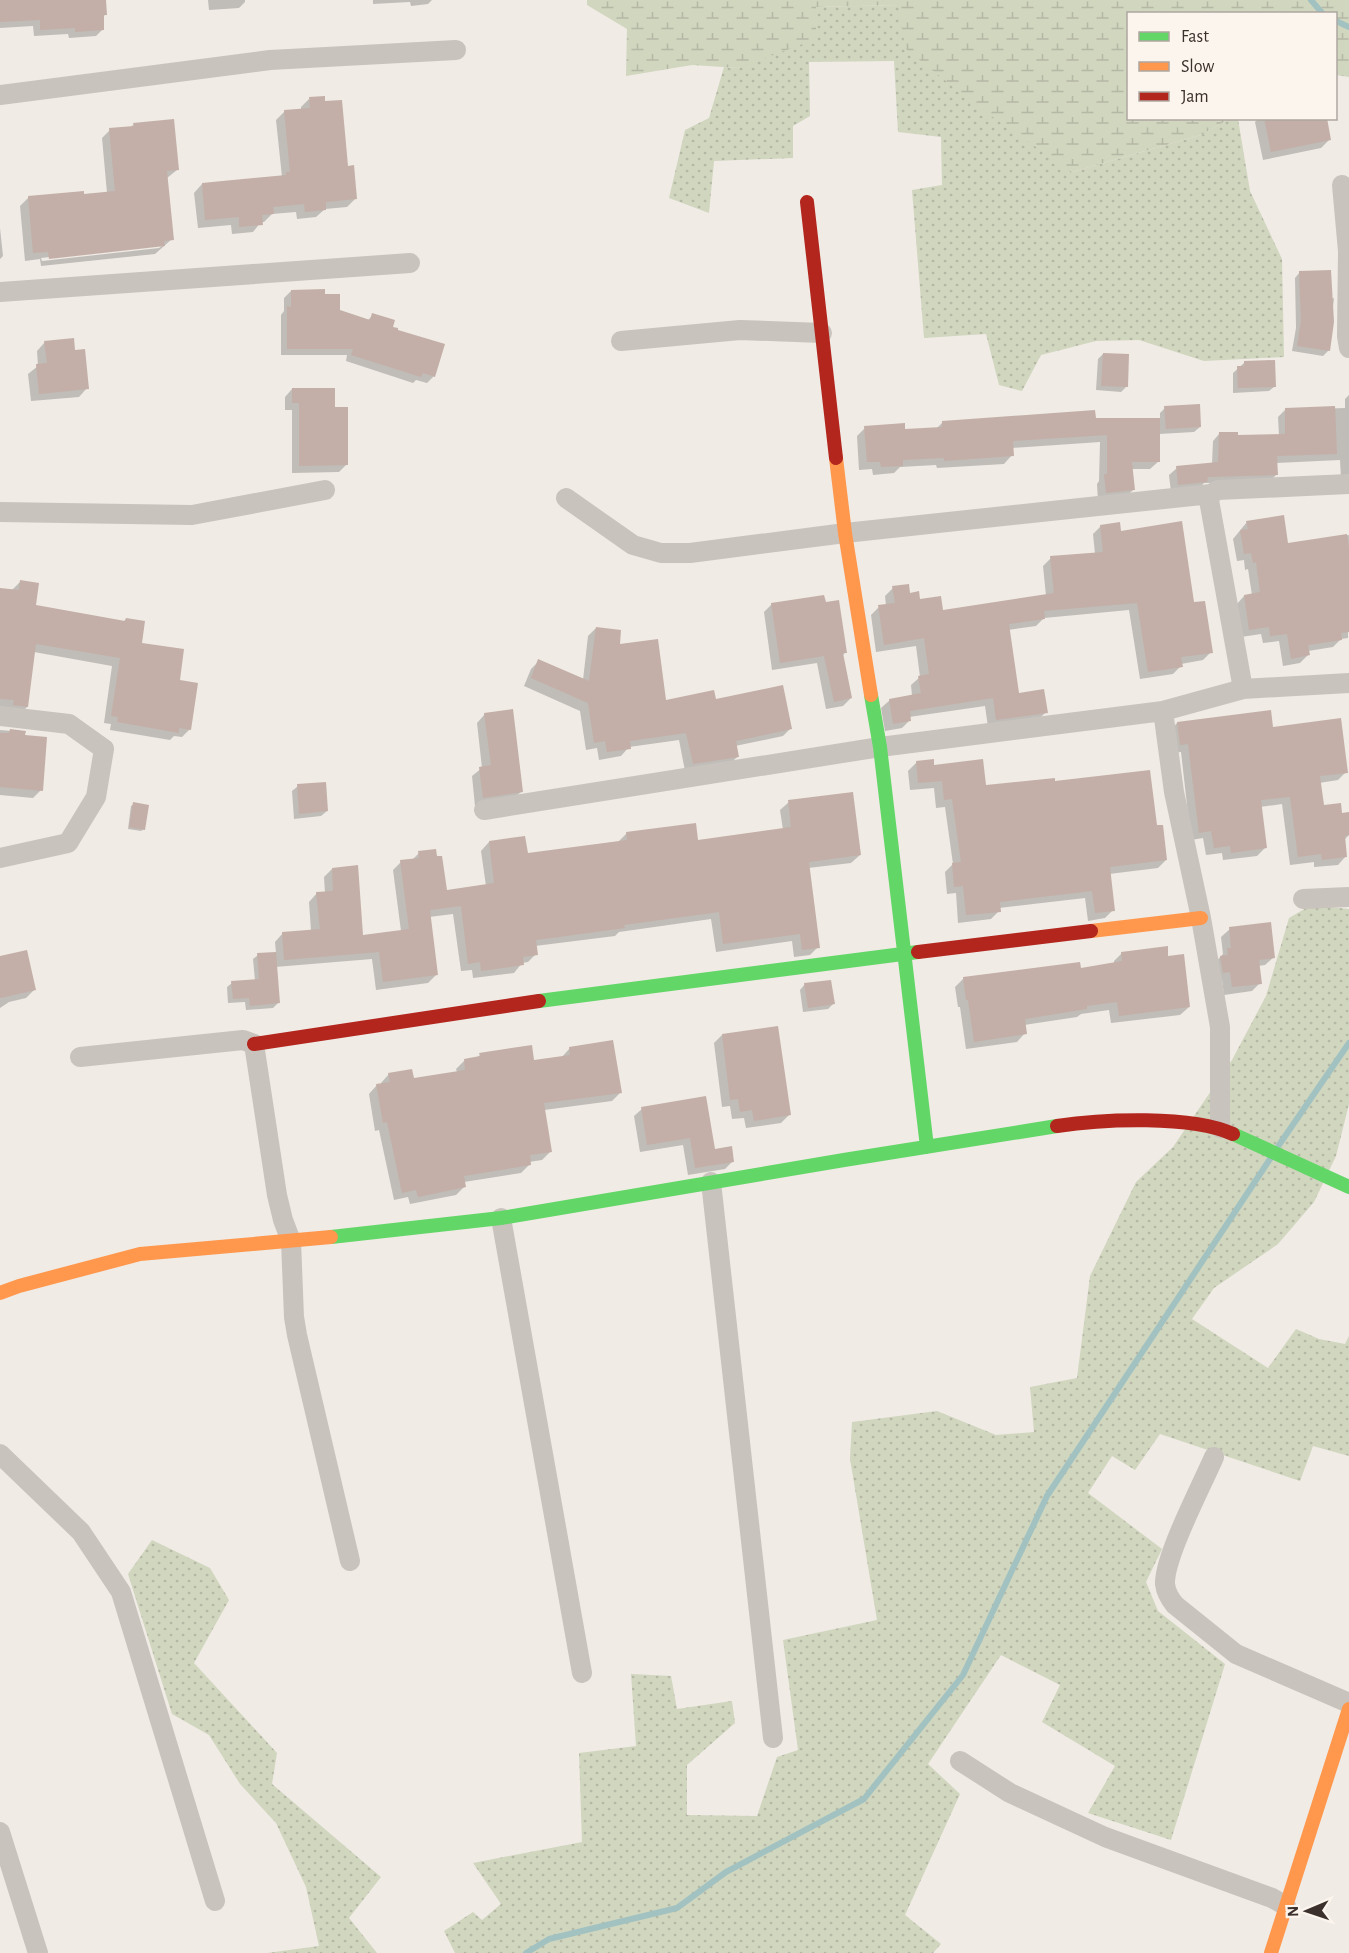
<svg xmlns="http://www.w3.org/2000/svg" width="1349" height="1953" font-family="'Alegreya Sans',sans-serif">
  <defs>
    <pattern id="grass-dots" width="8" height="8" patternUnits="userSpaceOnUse" patternTransform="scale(1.5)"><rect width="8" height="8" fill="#d1d6bf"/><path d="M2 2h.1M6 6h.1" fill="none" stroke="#b4b8a4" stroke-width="1.8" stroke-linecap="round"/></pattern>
    <pattern id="wetland-marsh" width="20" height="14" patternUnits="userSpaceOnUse" patternTransform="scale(1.5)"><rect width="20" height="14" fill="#d1d6bf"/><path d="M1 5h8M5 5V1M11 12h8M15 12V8" fill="none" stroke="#b4b8a4"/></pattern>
  </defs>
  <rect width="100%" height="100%" fill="#f0ebe5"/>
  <path fill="url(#grass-dots)" d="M899 5 1072 172 1201 135 1229 119H1238L1250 191 1282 259 1284 357 1204 361 1139 340 1096 341 1041 355 1022 391 999 385 986 334 924 338 912 190 942 185 941 137 898 132 894 61 809 62 810 116 793 126V158L714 161 709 213 669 198 685 130 709 118 724 67 739 68 815 7Z
    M1311 905 1349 909V1104L1336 1156 1314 1202 1278 1244 1214 1288 1192 1319 1268 1368 1296 1329 1319 1339 1345 1344 1349 1336V1456L1313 1446 1300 1481 1160 1434 1135 1470 1112 1456 1088 1493 1162 1549 1146 1582 1158 1611 1225 1664 1171 1840 1088 1813 1115 1766 1042 1722 1060 1685 1001 1655 928 1764 960 1794 905 1915 941 1944 933 1953H455L444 1931 473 1912 482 1920 501 1904 473 1863 582 1842 579 1753 636 1746 631 1674 671 1676 677 1709 732 1701 735 1723 687 1765V1815L757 1816 777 1757 798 1750 783 1640 877 1620 850 1459 852 1422 937 1411 996 1435 1034 1432 1030 1387 1077 1378 1090 1276 1136 1182 1173 1147 1232 1060 1266 996 1289 918Z
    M152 1540 210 1568 229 1600 194 1663 277 1753 272 1784 381 1877 349 1918 377 1953H267L319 1946 306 1887 276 1823 240 1784 209 1735 172 1714 128 1574Z"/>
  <path fill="url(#wetland-marsh)" d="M587 0H1349V77L1336 75V14H1128V118L1229 119 1201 135 1072 172 974 104 905 48 899 5 816 7V39L739 68 692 65 626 76 627 29 587 5Z"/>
  <path fill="#0003" fill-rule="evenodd" d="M0 0H105L106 14 102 18 103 29 96 36 69 38 68 34 34 36 33 26 0 28Z
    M208 0H245V2L239 8 209 10Z
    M373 0H432L428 4 411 6 410 2 373 4Z
    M309 99 347 167 356 198 347 207 325 209 316 217 297 219 296 212 272 214 264 222H261L253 232 232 234 231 225 198 228 194 193 202 184 282 177 276 120 285 111 301 110V107Z
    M1259 118H1325L1330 139 1321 148 1263 160 1255 122Z
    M134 124 177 170 167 178 172 239 155 254 41 266 40 259 25 261 20 206 29 197 107 193 102 138 110 130 130 128ZM163 245 159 248 42 261 41 258Z
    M0 228 3 256 0 259Z
    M1300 272 1330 299 1334 298 1328 351 1323 356 1292 351 1296 328 1295 278Z
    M291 291 324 296 338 312 367 321 373 315 434 376 427 383 416 380 413 383 346 361 347 355H281V315L284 311V298Z
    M45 342 74 352 87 388 79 397 31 401 28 374 38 366 37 351Z
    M1103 354 1126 387 1121 392 1096 390 1098 359Z
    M1244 363 1275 386 1269 391 1233 393V373Z
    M292 389 333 409 347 464 339 472 292 473V410H285V397Z
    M1349 395V481L1341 479 1340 460 1276 463V475L1269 482 1204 483 1198 489 1171 492 1169 475 1177 468 1212 464 1213 441 1220 433 1237 437 1279 436 1278 417 1285 410 1345 408V399Z
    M1165 408 1200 427 1194 432 1159 434V461L1150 469H1131L1133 490 1125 498 1098 501 1097 484 1099 481 1100 442 1012 448V455L1004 464 937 468 936 465 900 467 894 473 873 475 872 469 859 470 857 436 865 428 904 431 937 428 942 423 1160 420V413Z
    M1247 522 1287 545 1349 535 1348 638 1341 639 1333 647 1308 651V655L1300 663 1283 666 1279 641 1263 643 1261 634 1241 637 1237 604 1244 596 1252 595 1248 569 1245 570 1244 560 1237 561 1233 539Z
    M1101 526 1120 532 1193 604 1211 652 1203 660 1181 664V666L1173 674 1140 679 1129 610 1044 618 1036 626 1008 630 1018 695 1046 712 1038 720 988 727 985 706 909 717 910 720 902 728 885 731 881 708 890 700 912 696 911 685 920 677 916 646 876 652 871 615 879 607 886 606 885 596 893 588 942 612 1046 596 1043 566 1051 558 1095 554 1093 534Z
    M20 582 34 607 123 622 126 619 140 644 178 681 190 729 182 737 174 736 170 740 110 730 111 724 104 723 112 666 34 652 27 707 19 715 0 707V590H12Z
    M772 604 846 652 842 656 851 698 843 706 826 709 817 663 772 670 764 612Z
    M596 628 618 646 665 702 715 700 791 728 783 736 735 746 737 757 729 765 685 771 679 740 629 747 621 756 599 760 597 748 586 750 580 711 524 686 531 669 539 661 583 680 588 636Z
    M485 714 522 791 513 799 475 806 472 776 482 768 477 723Z
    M1177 723 1271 728 1346 772 1338 780 1319 783 1322 807 1341 814 1349 828V835L1344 840 1346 856 1338 865 1314 867V862L1290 865 1282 804 1260 807 1265 848 1257 856 1223 860 1222 853 1206 855 1203 838 1191 840 1181 752 1172 753 1169 732Z
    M0 730 24 732 41 790 33 798 0 795Z
    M916 763 933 766 985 787 1054 783 1156 827 1166 860 1158 868 1109 874 1113 910 1105 918 1088 921 1085 898 999 908V911L991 919 958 923 956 893 947 894 945 872 953 864 945 807 936 808 934 788 910 790 908 771Z
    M298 786 327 811 321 816 294 819 292 791Z
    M789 802 860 855 851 863 808 868 818 947 810 955 794 957 792 941 716 952 711 919 619 932 615 936 535 946 536 954 528 962 522 963 514 973 473 978 472 970 461 971 453 914 429 917 437 974 428 983 376 990 372 959 275 967 278 1003 273 1008 246 1010 245 1002 228 1003 227 987 232 983 255 981 253 959 258 955 276 953 275 942 283 933 311 931 309 902 317 893H325L324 877 332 869 362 937 401 931 393 870 401 862 412 860 419 853 446 891 486 886 481 851 489 842 526 855 617 843 626 834 696 841 783 830 780 810Z
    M134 804 144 829 141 831 128 829 131 806Z
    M1230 929 1274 957 1265 965 1258 966 1260 983 1252 991 1224 995 1222 980H1215L1212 966 1223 954 1221 937Z
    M1122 953 1167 957 1189 1007 1180 1015 1111 1023 1109 1010 1081 1014 1077 1017 1024 1025 1025 1033 1017 1042 966 1049 960 1007H958L955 987 964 978 1080 970 1114 964V961Z
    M0 958 34 990 26 998 9 1002 0 1008Z
    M805 984 833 1004 828 1009 803 1012 800 990Z
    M722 1035 789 1115 781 1123 746 1128 744 1118 732 1119 730 1106 722 1107 714 1043Z
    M570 1048 620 1093 612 1101 544 1110 551 1151 542 1160 529 1162 530 1164 521 1173 464 1182 465 1186 456 1195 410 1204 408 1197 394 1200 379 1130 375 1131 369 1094 377 1085H381V1083L389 1074 412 1080 457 1072 456 1069 464 1061 476 1059 480 1055 533 1062 561 1058Z
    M642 1109 714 1151 733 1161 725 1169 688 1175 683 1145 640 1152 634 1116Z"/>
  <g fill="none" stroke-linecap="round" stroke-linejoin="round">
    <path stroke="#a1c2c1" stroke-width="6" d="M1311 0 1323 14
      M1336 21 1349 27
      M1279 1145 1349 1043
      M526 1953 549 1939 677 1908 726 1872 864 1799 963 1675 1047 1496 1270 1159"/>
  </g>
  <path fill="#c3afa7" d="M0 0H106L107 15H104V30L75 32V28L40 30V20L0 22Z
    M325 96V101L342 100 348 166 354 165 357 199 326 202V210L305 212 304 204 273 207 274 214 262 215 263 225 239 227V217L205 220 202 183 286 175V172H290L284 110 310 108 309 97Z
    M1264 118H1327L1331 140 1271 152Z
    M174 119 179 170 167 171 174 240 164 241 165 246 49 259 48 252 33 253 28 196 84 191V194L115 191 109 128 134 126 133 123Z
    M1331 270 1334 322 1330 351 1297 346 1301 321 1299 271Z
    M325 289V294H340V310L370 320 372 313 395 320 393 327 398 328V330L445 344 435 377 423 373 421 377 351 355 353 349H287V306L291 307V290Z
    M74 338 75 350 85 349 89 389 39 394 36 364 47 363 44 341Z
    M1103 353 1129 354 1128 387 1101 386Z
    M1275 360 1276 387 1238 388 1237 366H1244V361Z
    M292 388H335V407H348V465L299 466V403H292Z
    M1200 404 1201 427 1166 429 1164 406Z
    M1335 406 1337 454 1277 456 1278 475 1208 477 1207 482 1178 485 1176 466 1218 462 1219 432H1238V435L1285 434V408Z
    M1095 410 1096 418H1160V462H1132L1135 490 1106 493 1104 474H1107V435L1013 441 1014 456 944 461V458L903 460V466L881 467 880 462H867L864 426 905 423V429L942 427V421Z
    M1284 515 1288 543 1347 534 1349 547V632L1341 633 1342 640 1308 645 1310 655 1291 659 1287 634 1270 636 1269 627 1249 630 1244 595 1260 592 1256 562 1253 563 1251 553 1244 554 1240 530 1248 529 1246 521Z
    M1182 521 1194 602 1205 601 1213 653 1181 657 1183 667 1148 672 1137 603 1044 611 1045 619 1009 624 1019 693 1044 689 1048 713 996 720 993 698 910 711 911 721 893 724 889 699 921 693 918 676 929 674 924 638 884 645 878 605 895 603 892 586 909 584 910 593 919 591 920 599 941 596 943 610 1054 593 1050 556 1103 552 1100 525 1120 522 1121 531Z
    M20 580 39 583 36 605 125 621 126 618 145 621 142 643 184 649 180 680 198 683 191 730 179 728V733L117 722 118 717 111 716 120 658 36 644 28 707 13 705 14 700 0 699V588L19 590Z
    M824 595 826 602 839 600 847 653H843L852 698 834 702 824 656 780 663 771 603Z
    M596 627 621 630 620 644 658 639 666 700 714 690 716 699 783 685 792 729 736 741 739 757 693 764 686 733 630 741 631 749 607 752 605 741 594 743 588 703 531 678 538 659 589 681Z
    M513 709 523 792 483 798 479 767 491 765 484 713Z
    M1271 710 1273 727 1341 718 1348 773 1320 776 1324 805 1341 803 1342 813 1349 812V835L1345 836 1347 857 1322 860 1321 854 1298 857 1290 797 1261 800 1267 848 1231 853 1230 846 1214 848 1211 831 1199 833 1188 744 1180 745 1177 722Z
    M10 729 26 731 25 735 47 737 43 791 0 787V733H9Z
    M934 759V765L983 759 986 785 1055 778V781L1150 770 1157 825H1163L1167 860 1110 867 1115 911 1095 913 1092 891 1000 902 1001 912 966 915 963 886 954 887 952 863 961 862 952 799 944 800 942 781 918 783 916 761Z
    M326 782 328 811 299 814 297 784Z
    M853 792 861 855 809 862 820 948 802 950 800 934 723 944 719 912 624 925 625 928 536 940 538 955 523 957 524 965 481 971 480 962 468 964 461 906 430 910 438 975 383 982 379 952 284 960 282 932 320 929 316 892 333 891 332 868 358 865 363 935 409 929 400 860 419 858 418 851 436 849 437 856H442L447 890 494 883 489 841 525 836 528 853 627 840 626 832 696 823 698 840 791 827 788 800Z
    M133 802 149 805 145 830 129 827Z
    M1271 922 1275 958 1259 960 1262 984 1232 987 1230 972 1223 973 1220 956 1228 955 1227 948H1231L1229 927Z
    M1168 946V956L1184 954 1190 1007 1119 1016 1117 1002 1087 1006V1009L1025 1019 1027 1034 974 1042 968 1000H966L963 977 1080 962 1081 968 1122 961 1121 952Z
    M27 950 36 990 0 998V956Z
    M276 952 280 1003 250 1006 249 998 233 999 231 981 259 979 257 953Z
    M831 980 835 1004 808 1008 804 983Z
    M778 1026 791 1115 754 1121 752 1110 740 1112 738 1099 730 1100 722 1034Z
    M613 1040 622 1093 544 1103 552 1152 530 1155 531 1165 464 1176 466 1187 418 1197 416 1190 402 1193 387 1122 383 1123 376 1084 390 1082 388 1073 412 1069 414 1078 465 1070 464 1059 480 1056 479 1053 532 1045 534 1060 570 1055 569 1047Z
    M706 1096 715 1149 732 1146 734 1162 695 1168 690 1138 647 1145 641 1107Z"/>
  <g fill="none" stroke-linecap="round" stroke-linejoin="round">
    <path stroke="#c9c3be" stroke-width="20" d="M0 95 270 60 456 50
      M1342 185 1348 251 1347 336 1349 348
      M0 292 410 263
      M621 341 740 330 822 333
      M1211 494 1209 500 1243 689
      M566 498 633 545 661 553H690L845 533 1211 494 1218 490 1349 484
      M0 512 192 515 325 490
      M1163 711 1174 792 1201 918 1220 1027V1128
      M0 716 69 724 104 749 96 797 68 843 0 858
      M484 810 880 747 1163 711 1243 689 1349 683
      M1303 899 1349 897
      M80 1057 243 1040 254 1044 277 1195 283 1220 291 1241 294 1317 297 1335 350 1561
      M711 1182 773 1738
      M501 1218 582 1673
      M0 1454 81 1532 121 1592 215 1901
      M1214 1457C1202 1485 1164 1557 1165 1584 1166 1593 1170 1599 1175 1605L1236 1654 1349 1703
      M960 1761 1010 1793 1105 1837 1272 1898 1286 1906
      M0 1832 38 1953"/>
    <path stroke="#63d668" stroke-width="14" d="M871 695 880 747 927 1147
      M539 1001 918 952
      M1233 1134 1349 1187
      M331 1237 501 1218 844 1160 1057 1126"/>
    <path stroke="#ff974d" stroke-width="14" d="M836 458 845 533 871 695
      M1091 931 1201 918
      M0 1293 19 1286 140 1254 331 1237
      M1271 1953 1349 1709"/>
    <path stroke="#b3261e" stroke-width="14" d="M807 202 836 458
      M918 952 1091 931
      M254 1044 539 1001
      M1057 1126C1103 1119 1191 1115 1233 1134"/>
  </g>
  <rect x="1127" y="12" width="210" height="108" fill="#fbf5ee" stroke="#aea6a0" stroke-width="1.5"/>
  <rect x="1139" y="32" width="30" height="9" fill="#63d668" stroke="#aea6a0" stroke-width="1.5"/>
  <text x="1181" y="42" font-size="18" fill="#3b302b">Fast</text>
  <rect x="1139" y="62" width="30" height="9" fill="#ff974d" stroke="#aea6a0" stroke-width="1.5"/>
  <text x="1181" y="72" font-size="18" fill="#3b302b">Slow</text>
  <rect x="1139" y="92" width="30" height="9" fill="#b3261e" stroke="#aea6a0" stroke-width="1.5"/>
  <text x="1181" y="102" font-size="18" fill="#3b302b">Jam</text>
  <g transform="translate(1307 1911) rotate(268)" stroke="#fbf5ee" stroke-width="4.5" paint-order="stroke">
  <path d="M0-4.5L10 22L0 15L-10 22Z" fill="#3b302b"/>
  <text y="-9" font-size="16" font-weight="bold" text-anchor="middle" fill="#3b302b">N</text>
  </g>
</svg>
